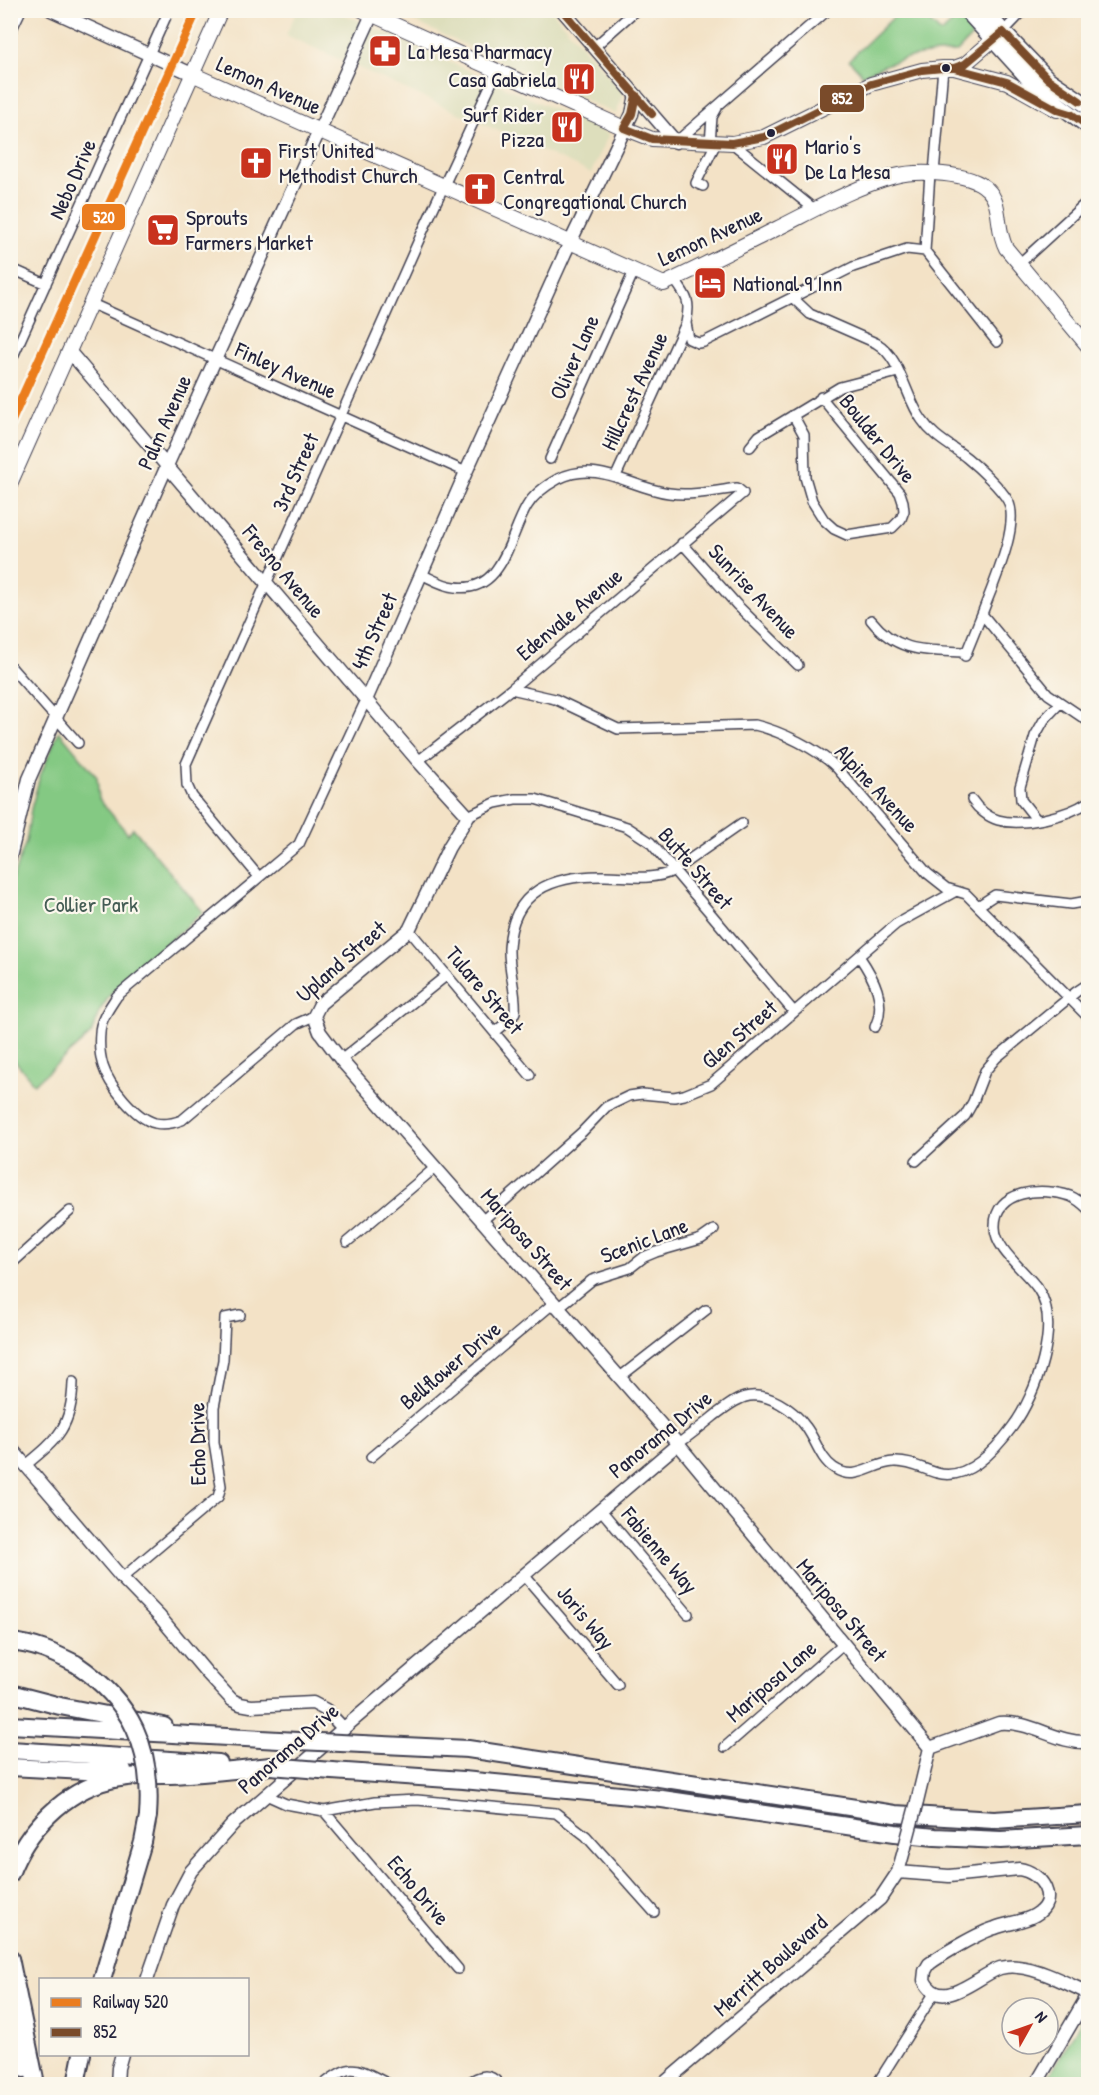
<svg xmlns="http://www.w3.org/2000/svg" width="1099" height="2095" font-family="'Patrick Hand',sans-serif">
  <rect width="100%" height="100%" fill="#fbf7ec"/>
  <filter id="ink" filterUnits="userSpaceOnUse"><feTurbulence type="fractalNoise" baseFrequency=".0167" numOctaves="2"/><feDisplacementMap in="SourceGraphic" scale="12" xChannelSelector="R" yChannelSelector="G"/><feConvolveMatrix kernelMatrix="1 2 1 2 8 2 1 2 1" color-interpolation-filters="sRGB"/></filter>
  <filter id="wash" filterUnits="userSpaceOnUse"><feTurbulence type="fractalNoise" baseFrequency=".008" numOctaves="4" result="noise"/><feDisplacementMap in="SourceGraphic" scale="24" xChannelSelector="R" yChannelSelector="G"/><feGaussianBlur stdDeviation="1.35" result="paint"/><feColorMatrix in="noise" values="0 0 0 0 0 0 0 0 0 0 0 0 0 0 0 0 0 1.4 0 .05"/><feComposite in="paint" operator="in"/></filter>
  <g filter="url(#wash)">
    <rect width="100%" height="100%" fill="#f3e2c6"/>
    <path fill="#dddebc" d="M297 11H337L609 134 591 173 286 35Z
      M391 11H552L623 93 616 114Z"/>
    <path fill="#84c983" stroke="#53765f" stroke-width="1.5" d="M900 11H919L941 33 960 16 974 34 957 52C919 53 897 58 863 75L849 60Z
      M59 731 97 777 99 799 128 834 133 828 203 912 132 973 110 995 99 1012 91 1034 34 1084 11 1056V882L26 842 31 809 40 776Z
      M1088 2009V2084H1044Z"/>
  </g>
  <g filter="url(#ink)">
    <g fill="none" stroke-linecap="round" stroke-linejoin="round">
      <defs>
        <path id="minor" d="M1003 32 1024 10
          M10 33 21 10
          M593 48 636 10
          M676 142 828 10
          M710 143 712 117 717 108
          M732 143 814 209
          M934 173 943 68
          M703 186 696 183 716 143
          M925 251 930 173
          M1019 264 1088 201
          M10 268 46 284
          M793 298 810 314 876 343C901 357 905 397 922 420 934 438 951 445 967 458 978 467 1001 488 1008 501 1021 525 991 589 982 614L1048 694 1088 721
          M90 303 466 472
          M686 323 689 339 698 343 704 342 853 267 907 249 925 251 997 342
          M10 363 169 10
          M793 415 804 435 805 477 812 501 824 520 834 529 847 535 892 528 901 519 904 511 903 502 900 493 821 397
          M750 447 759 436 840 387 898 372
          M550 459 634 271
          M616 476 686 323C691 301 687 297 674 279
          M682 543 737 605 798 665
          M871 620C898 654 927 650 967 652
          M965 656 982 614
          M10 666 78 743
          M511 689 555 699 618 729 755 725C780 731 818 749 837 768L927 873 946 888 966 894 1088 1017
          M418 761 511 689 743 493 737 488C715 491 692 496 669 493 630 488 599 459 558 479 547 485 534 494 527 506 509 536 503 594 455 587 443 586 432 579 421 574
          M972 800C978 809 988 817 998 820 1022 827 1068 816 1088 802
          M468 816 495 803 515 799H535L627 827 650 842 794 1012
          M1036 819 1021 800 1020 787 1035 736 1044 720 1060 703
          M259 877 192 796 187 785 186 764 426 224 497 71
          M978 906 995 895 1071 904 1088 901
          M409 930 530 1075
          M859 956C874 978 887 1002 875 1027
          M314 1016 296 1024 182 1120C174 1123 164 1125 155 1123 135 1118 109 1085 103 1066 100 1056 99 1044 100 1033 100 1020 110 1007 117 996L299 844 366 700
          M495 1032 512 1018 515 1012C517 993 508 969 509 948 512 890 553 875 605 876 628 876 652 881 673 871L742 823
          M341 1060 447 975
          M916 1161 965 1116 973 1102 985 1071 996 1058 1076 992 1088 984
          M483 1220 582 1132 606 1107 629 1096 642 1094 674 1097 684 1095 711 1084 896 924 956 891
          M347 1242 436 1167
          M10 1265 70 1211
          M559 1307 592 1280 630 1268 644 1257 656 1252 701 1239 714 1230
          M620 1377 706 1310
          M678 1444C690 1435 702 1426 714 1416 737 1398 751 1388 779 1403 790 1409 799 1417 806 1427 816 1440 820 1459 834 1468 856 1483 872 1463 894 1462 909 1461 923 1469 937 1473 968 1482 997 1448 1013 1426 1036 1395 1062 1324 1038 1289 1026 1271 995 1250 995 1227 994 1189 1043 1187 1070 1196 1077 1199 1083 1204 1088 1209
          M371 1457 555 1302
          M26 1465C58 1439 72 1426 73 1382
          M601 1510 688 1614
          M524 1575 618 1685
          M122 1578 218 1497 221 1486 214 1442V1407L223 1360 225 1318 240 1315
          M725 1747 843 1644
          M266 1795 286 1804 324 1811 375 1802 417 1800 556 1813 586 1836 654 1912
          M324 1811 458 1969
          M324 2084C354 2060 357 2069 389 2084
          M467 2084C479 2075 489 2072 499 2084
          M877 2084 935 1992"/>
        <path id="tertiary" d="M51 10 192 74
          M562 10 676 142
          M69 351 418 761 468 816 449 847 409 930 320 1004 314 1016 320 1032 341 1060 678 1444 930 1748
          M366 700 466 472 565 253 632 114 636 95
          M10 857 29 779 170 459 374 10
          M10 1447 122 1578 160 1617 206 1672 232 1700 240 1704 251 1706 313 1703 326 1710 343 1728
          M930 1748 999 1723C1031 1720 1057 1744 1088 1742
          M917 1802 930 1748
          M898 1872 949 1876 1019 1869C1042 1872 1060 1901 1035 1915 1024 1922 1007 1923 995 1928 980 1932 941 1955 929 1964L925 1971 924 1980C941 2015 977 1976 1000 1968 1005 1967 1013 1966 1018 1967 1040 1969 1068 1984 1088 1993
          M147 1980 173 1905 191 1871 233 1824 337 1734 678 1444
          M117 2084 118 2068 122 2054
          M663 2084 880 1899 898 1872 905 1847
          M1036 2084 1088 1995"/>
        <path id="secondary" d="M362 10 624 128 652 139 732 143 764 137 871 84 922 70 943 68H954L1007 82 1057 110
          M954 68 965 64 1000 34
          M192 74 664 284C702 266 740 247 778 228 816 209 854 187 895 176 917 170 970 172 987 189 1003 204 995 227 1006 248L1088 346
          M10 484 221 10"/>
        <path id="primary" d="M966 10 1039 90 1088 126
          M985 10 1003 32 1048 79 1088 106"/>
        <path id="motorway" d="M10 1642C35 1644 54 1653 76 1664
          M10 1693 60 1706 164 1726
          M10 1725 298 1741
          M362 1744 468 1749 895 1814 994 1820 1088 1814
          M10 1750 219 1763
          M10 1767 85 1771 123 1770
          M332 1771 463 1780 662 1799 895 1833 935 1837 1001 1840 1088 1835
          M10 1874C26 1831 64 1791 110 1780 135 1774 162 1776 188 1774 216 1772 243 1769 271 1766
          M10 1958 36 2084
          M102 1980 143 1842 148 1816
          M10 2029 24 2069
          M76 2084 82 2054"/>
      </defs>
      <use href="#minor" stroke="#413f50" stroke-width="12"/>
      <use href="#tertiary" stroke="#413f50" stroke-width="15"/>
      <use href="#secondary" stroke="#413f50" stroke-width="16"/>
      <use href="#primary" stroke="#413f50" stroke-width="18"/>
      <use href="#motorway" stroke="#413f50" stroke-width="20"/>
      <use href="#minor" stroke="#fff" stroke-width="9"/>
      <use href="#tertiary" stroke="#fff" stroke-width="12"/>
      <use href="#secondary" stroke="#fff" stroke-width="14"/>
      <use href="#primary" stroke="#fff" stroke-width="15"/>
      <use href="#motorway" stroke="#fff" stroke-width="16"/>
      <defs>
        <path id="tertiary-bridge" d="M905 1847 917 1802"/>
        <path id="motorway-bridge" d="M76 1664C132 1702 153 1748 148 1816
          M298 1741 362 1744
          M271 1766 332 1771"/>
      </defs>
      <use href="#tertiary-bridge" stroke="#413f50" stroke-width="15" stroke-linecap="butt"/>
      <use href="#motorway-bridge" stroke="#413f50" stroke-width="20" stroke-linecap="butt"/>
      <use href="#tertiary-bridge" stroke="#fff" stroke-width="12"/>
      <use href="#motorway-bridge" stroke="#fff" stroke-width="16"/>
      <defs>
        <path id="bus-1" d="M562 10 652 114
          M954 68 965 64 1003 32 1048 79 1080 101
          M636 95 632 114 624 128 652 139 732 143 764 137 871 84 922 70 943 68H954L1007 82 1058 110 1071 114 1088 126"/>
      </defs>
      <use href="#bus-1" stroke="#fbf7ec" stroke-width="12"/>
      <use href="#bus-1" stroke="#7a4b2a" stroke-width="8"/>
      <defs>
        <path id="rail-1" d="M10 424 197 10"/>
      </defs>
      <use href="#rail-1" stroke="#fbf7ec" stroke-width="14"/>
      <use href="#rail-1" stroke="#eb7d1f" stroke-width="9"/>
    </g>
  </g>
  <defs>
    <symbol id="pharmacy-square" viewBox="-11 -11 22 22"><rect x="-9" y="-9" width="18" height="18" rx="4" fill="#c8321e" stroke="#fbf7ec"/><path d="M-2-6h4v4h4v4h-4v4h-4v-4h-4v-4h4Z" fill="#fff"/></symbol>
    <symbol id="restaurant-square" viewBox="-11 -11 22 22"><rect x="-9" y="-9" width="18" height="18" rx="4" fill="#c8321e" stroke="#fbf7ec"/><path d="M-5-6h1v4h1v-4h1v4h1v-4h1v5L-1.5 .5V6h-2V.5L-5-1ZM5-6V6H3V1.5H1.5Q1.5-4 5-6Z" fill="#fff"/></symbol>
    <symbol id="church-square" viewBox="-11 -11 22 22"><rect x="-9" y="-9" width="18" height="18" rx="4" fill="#c8321e" stroke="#fbf7ec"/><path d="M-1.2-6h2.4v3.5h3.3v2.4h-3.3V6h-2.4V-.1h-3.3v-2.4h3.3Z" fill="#fff"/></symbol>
    <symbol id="supermarket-square" viewBox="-11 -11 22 22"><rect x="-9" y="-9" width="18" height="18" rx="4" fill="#c8321e" stroke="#fbf7ec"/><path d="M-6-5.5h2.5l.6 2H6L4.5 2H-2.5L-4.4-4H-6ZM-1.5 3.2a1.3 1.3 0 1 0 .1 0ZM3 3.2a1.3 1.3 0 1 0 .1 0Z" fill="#fff"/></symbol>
    <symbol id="hotel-square" viewBox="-11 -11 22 22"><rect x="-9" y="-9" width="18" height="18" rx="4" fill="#c8321e" stroke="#fbf7ec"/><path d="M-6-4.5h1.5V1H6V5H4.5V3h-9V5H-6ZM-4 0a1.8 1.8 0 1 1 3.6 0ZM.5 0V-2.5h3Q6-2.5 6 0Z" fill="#fff"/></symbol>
  </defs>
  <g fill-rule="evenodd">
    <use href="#pharmacy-square" x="366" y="32" width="38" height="38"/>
    <use href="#restaurant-square" x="560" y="60" width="38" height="38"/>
    <use href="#restaurant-square" x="548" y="108" width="38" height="38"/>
    <use href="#restaurant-square" x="763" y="140" width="38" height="38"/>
    <use href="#church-square" x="237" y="144" width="38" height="38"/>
    <use href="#church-square" x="461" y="170" width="38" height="38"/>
    <use href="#supermarket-square" x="144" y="211" width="38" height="38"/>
    <use href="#hotel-square" x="691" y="264" width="38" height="38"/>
  </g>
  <g fill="#22223b" stroke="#fbf7ec" stroke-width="2">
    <circle cx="946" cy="68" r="5"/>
    <circle cx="771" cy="133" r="5"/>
  </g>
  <g text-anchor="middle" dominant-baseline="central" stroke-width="4.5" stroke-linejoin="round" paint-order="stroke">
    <g font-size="22" fill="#22223b" stroke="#fbf7ec" text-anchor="start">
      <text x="408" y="51">La Mesa Pharmacy</text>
      <text x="556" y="79" text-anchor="end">Casa Gabriela</text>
      <text x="544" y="114" text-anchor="end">Surf Rider<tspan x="544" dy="25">Pizza</tspan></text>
      <text x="805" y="146">Mario's<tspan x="805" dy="25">De La Mesa</tspan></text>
      <text x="279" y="150">First United<tspan x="279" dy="25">Methodist Church</tspan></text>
      <text x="503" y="176">Central<tspan x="503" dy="25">Congregational Church</tspan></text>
      <text x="186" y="217">Sprouts<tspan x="186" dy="25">Farmers Market</tspan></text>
      <text x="733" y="283">National 9 Inn</text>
    </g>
    <g font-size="22" fill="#22223b" stroke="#fbf7ec">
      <text transform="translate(269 85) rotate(24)">Lemon Avenue</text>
      <text transform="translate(72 179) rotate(-66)">Nebo Drive</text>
      <text transform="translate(710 236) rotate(-25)">Lemon Avenue</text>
      <text transform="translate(574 357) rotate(-66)">Oliver Lane</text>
      <text transform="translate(286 370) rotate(24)">Finley Avenue</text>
      <text transform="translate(634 391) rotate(-65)">Hillcrest Avenue</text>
      <text transform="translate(164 422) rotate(-66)">Palm Avenue</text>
      <text transform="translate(878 438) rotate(51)">Boulder Drive</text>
      <text transform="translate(295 472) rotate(-66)">3rd Street</text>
      <text transform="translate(284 571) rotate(50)">Fresno Avenue</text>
      <text transform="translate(754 591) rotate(47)">Sunrise Avenue</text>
      <text transform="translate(569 614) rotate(-40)">Edenvale Avenue</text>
      <text transform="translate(374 631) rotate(-66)">4th Street</text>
      <text transform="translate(877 788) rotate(47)">Alpine Avenue</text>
      <text transform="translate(696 868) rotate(49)">Butte Street</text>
      <text transform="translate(341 961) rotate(-41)">Upland Street</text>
      <text transform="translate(485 990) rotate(50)">Tulare Street</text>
      <text transform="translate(739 1034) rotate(-41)">Glen Street</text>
      <text transform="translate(527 1239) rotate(49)">Mariposa Street</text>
      <text transform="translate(644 1240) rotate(-21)">Scenic Lane</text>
      <text transform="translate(450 1365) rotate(-40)">Bellflower Drive</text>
      <text transform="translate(660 1434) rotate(-39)">Panorama Drive</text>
      <text transform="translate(197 1444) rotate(-91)">Echo Drive</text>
      <text transform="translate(660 1550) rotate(50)">Fabienne Way</text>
      <text transform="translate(842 1610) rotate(50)">Mariposa Street</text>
      <text transform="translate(586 1617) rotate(50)">Joris Way</text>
      <text transform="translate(771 1681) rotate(-41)">Mariposa Lane</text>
      <text transform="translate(288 1748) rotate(-41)">Panorama Drive</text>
      <text transform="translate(419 1890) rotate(50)">Echo Drive</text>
      <text transform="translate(770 1965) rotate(-41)">Merritt Boulevard</text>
    </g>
    <g font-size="22" fill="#445c54" stroke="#fbf7ec">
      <text x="91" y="904">Collier Park</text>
    </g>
  </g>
  <g stroke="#fbf7ec" stroke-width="2">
    <rect x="819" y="84" width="46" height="29" rx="6" fill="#7a4b2a"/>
    <rect x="81" y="203" width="45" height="28" rx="6" fill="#eb7d1f"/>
  </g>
  <g font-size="16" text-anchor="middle" font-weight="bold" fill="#fff">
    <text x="842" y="104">852</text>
    <text x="104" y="223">520</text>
  </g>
  <rect width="1099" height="2095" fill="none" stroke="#fbf7ec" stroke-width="36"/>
  <rect x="39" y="1978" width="210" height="78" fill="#fbf7ec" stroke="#a4a2a5" stroke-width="1.5"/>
  <rect x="51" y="1998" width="30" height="9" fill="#eb7d1f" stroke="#a4a2a5" stroke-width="1.5"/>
  <text x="93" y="2008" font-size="18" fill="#22223b">Railway 520</text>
  <rect x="51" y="2028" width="30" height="9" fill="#7a4b2a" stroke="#a4a2a5" stroke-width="1.5"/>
  <text x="93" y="2038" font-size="18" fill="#22223b">852</text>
  <g transform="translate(1030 2026) rotate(50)"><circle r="28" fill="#fbf7ec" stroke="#a4a2a5" stroke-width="1.5"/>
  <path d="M0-4.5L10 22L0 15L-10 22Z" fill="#c8321e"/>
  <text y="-9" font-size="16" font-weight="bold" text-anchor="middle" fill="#22223b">N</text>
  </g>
</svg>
